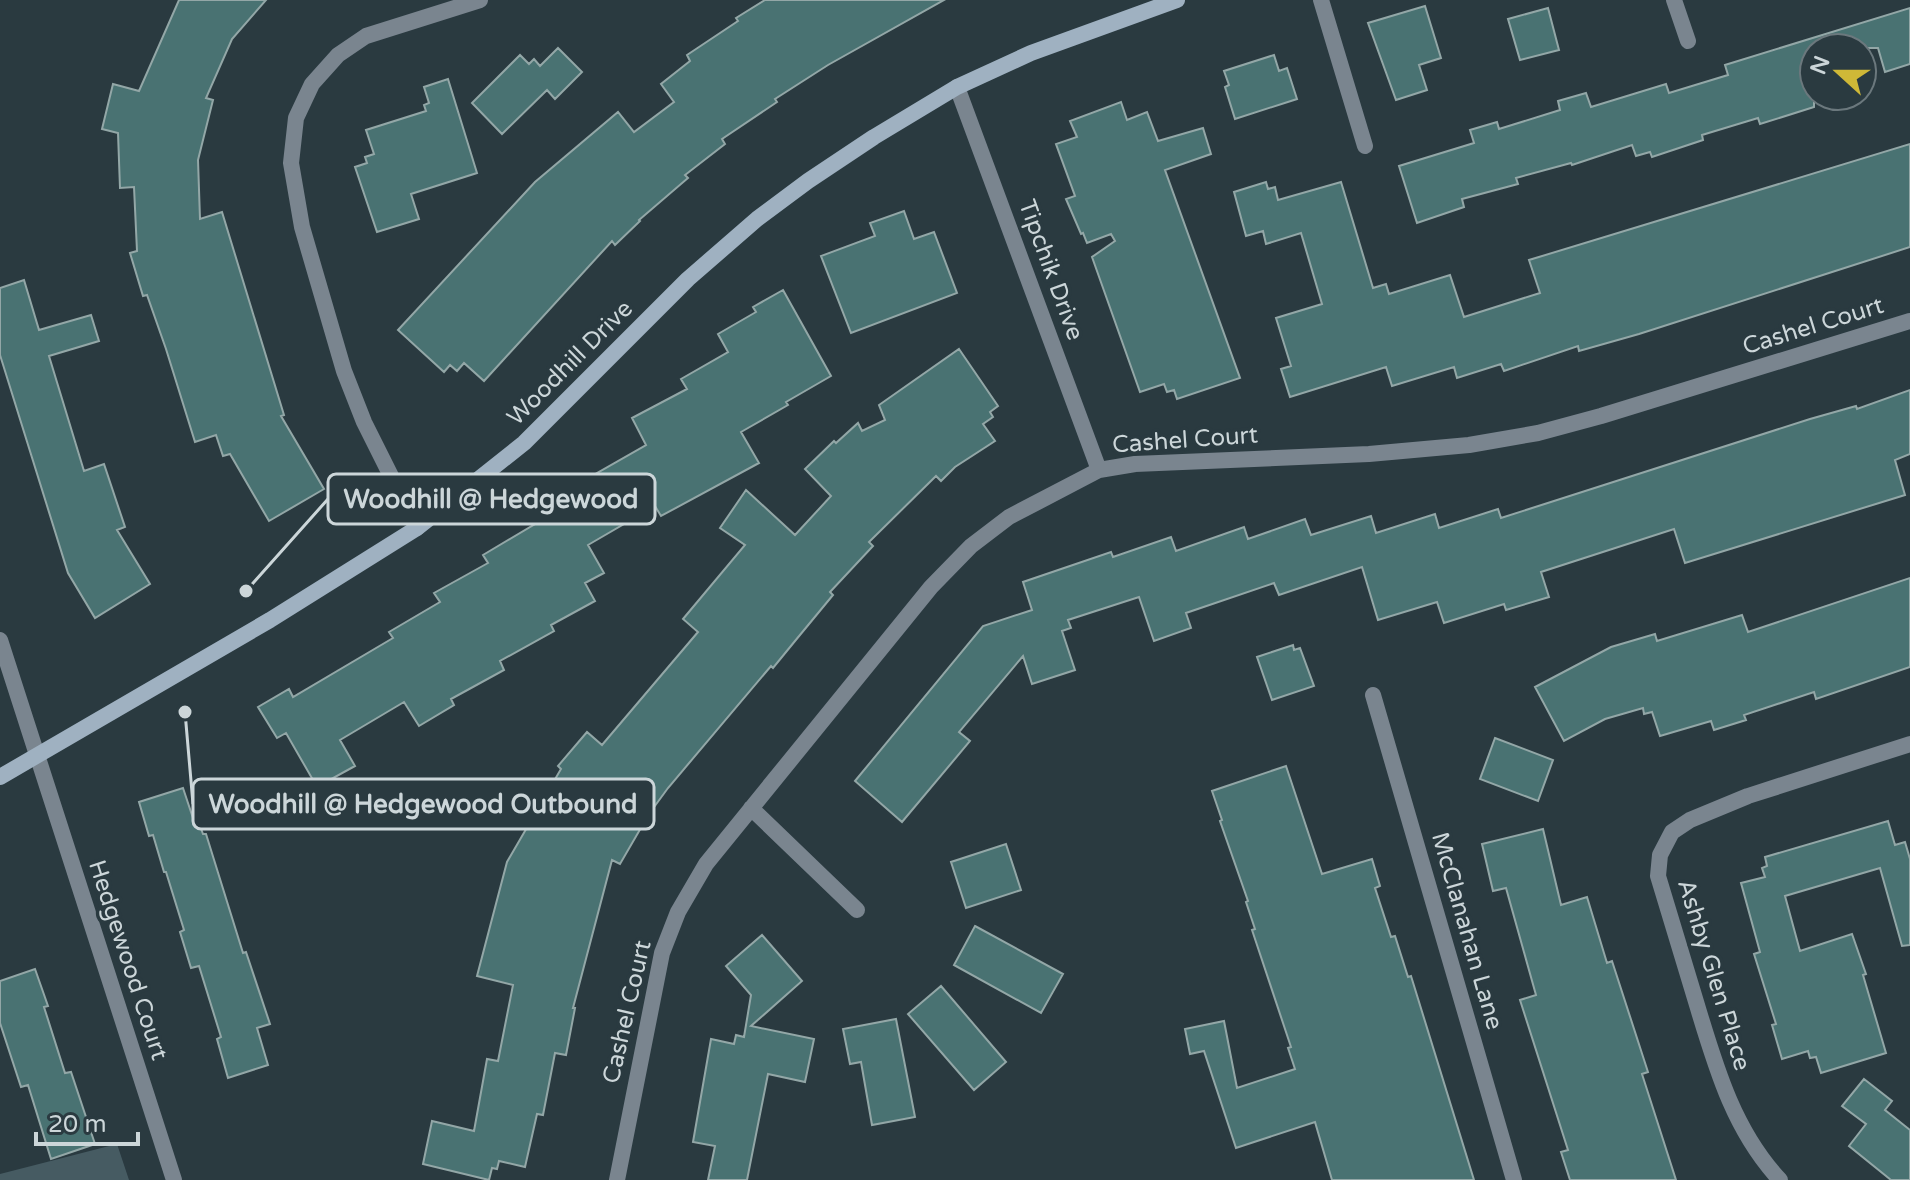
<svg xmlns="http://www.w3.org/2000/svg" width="1910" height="1180" font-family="'Varela Round',sans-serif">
  <rect width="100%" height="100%" fill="#2a3a40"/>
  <path fill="#465b62" d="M117 1144 129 1180H0V1174Z"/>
  <path fill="#497272" stroke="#93a7a7" stroke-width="2" d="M179 0H266L232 39 206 98 213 100 198 160 200 219 222 212 284 415 281 416 324 489 269 521 230 454 223 456 216 435 195 442 166 349 147 295 143 296 130 253 137 251 134 187 120 188 118 133 102 129 113 84 139 91Z
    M765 0H944L828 65 775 99 777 102 722 139 725 144 685 175 688 178 639 220 640 221 615 245 612 241 484 381 464 363 457 371 450 365 444 372 398 330 535 182 618 112 634 132 674 102 661 84 690 61 687 55 738 21 736 18Z
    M1425 6 1441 58 1419 65 1427 90 1396 100 1368 23Z
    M1548 8 1559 50 1520 60 1508 19Z
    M1910 8V64L1885 72 1878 48H1814V107L1760 124 1758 118 1702 135 1703 140 1652 157 1650 152 1636 156 1632 145 1572 165 1571 163 1516 178 1518 184 1462 199 1464 207 1417 223 1399 166 1474 143 1470 130 1497 122 1499 129 1560 110 1558 101 1586 93 1591 107 1666 84 1669 93 1728 75 1725 65Z
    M558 48 582 72 555 99 547 90 502 134 472 103 520 55 529 64 534 59 540 66Z
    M1274 55 1279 71 1287 68 1297 99 1235 119 1225 87 1229 85 1224 71Z
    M448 79 477 173 411 194 419 219 377 232 355 167 367 163 365 157 374 154 366 130 426 111 424 105 429 103 424 87Z
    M1121 102 1127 120 1147 112 1158 141 1203 128 1211 154 1165 170 1240 378 1177 399 1174 390 1167 392 1164 384 1140 392 1092 257 1115 241 1111 234 1087 243 1083 233 1081 234 1066 199 1075 196 1056 144 1077 137 1070 121Z
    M1910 144V247L1639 334 1579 351 1578 346 1504 371 1501 364 1457 378 1454 367 1392 386 1386 367 1290 397 1281 369 1291 366 1276 318 1322 304 1301 233 1266 244 1263 231 1246 236 1234 192 1266 182 1268 189 1275 187 1278 200 1341 182 1373 288 1386 284 1389 294 1450 275 1464 317 1540 293 1529 260Z
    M904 211 914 239 934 232 957 293 851 333 821 256 875 236 870 223Z
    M24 280 39 330 91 315 99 341 49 356 84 471 104 464 125 527 117 530 150 584 95 618 68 573 0 355V288Z
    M783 290 831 376 786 402 788 405 741 432 759 463 661 516 655 506 588 545 604 573 585 583 595 601 551 625 554 631 500 661 504 670 451 699 454 705 419 726 404 702 340 740 355 766 317 787 286 733 277 738 258 707 289 689 293 697 393 638 389 632 440 602 434 593 488 563 483 555 584 495 578 484 646 445 632 418 687 389 681 379 728 352 718 334 756 312 753 307Z
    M959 349 998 406 990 412 993 417 983 424 995 441 955 467 941 481 936 476 869 542 873 546 830 592 833 595 795 641 773 668 771 666 668 788 649 814 620 864 612 860 573 1008H575L566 1055 555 1053 543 1115 537 1114 525 1167 499 1161 497 1169 492 1168 489 1180 423 1164 432 1121 474 1131 487 1059 498 1061 513 985 477 976 507 862 561 769 558 766 587 732 602 745 698 632 683 619 745 545 720 528 746 490 795 535 831 496 805 469 834 441 836 443 858 423 862 431 885 420 879 405Z
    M1910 390V454L1895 460 1905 495 1685 563 1674 529 1541 572 1549 597 1506 610 1504 604 1444 623 1437 602 1378 620 1362 567 1279 595 1274 583 1186 613 1191 628 1154 641 1139 597 1068 620 1071 628 1062 631 1075 670 1032 684 1023 656 959 732 970 741 902 822 855 781 983 626 1032 610 1023 582 1111 552 1113 557 1171 537 1176 551 1244 527 1248 539 1305 519 1311 535 1371 516 1376 533 1435 514 1439 528 1498 509 1501 518 1810 419 1856 406 1857 409Z
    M1910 578V667L1816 699 1814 692 1744 715 1746 720 1714 730 1711 721 1660 736 1652 712 1644 714 1643 708 1605 719 1564 741 1535 687 1611 647 1655 634 1657 641 1742 615 1748 632Z
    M1293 645 1294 650 1300 648 1314 686 1272 700 1257 657Z
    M1495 738 1553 760 1538 801 1480 779Z
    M1286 766 1322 874 1372 859 1380 886 1375 888 1391 937 1395 936 1408 977 1411 976 1474 1180H1332L1315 1122 1236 1148 1204 1051 1190 1054 1185 1029 1224 1021 1237 1088 1295 1069 1288 1048 1291 1047 1252 930 1255 929 1246 902 1248 901 1220 821 1222 820 1212 791Z
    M183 788 195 824 199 823 203 834H206L243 953 246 952 270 1024 257 1028 268 1065 228 1078 217 1039 221 1037 199 966 191 968 180 932 184 930 166 872H164L153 835 149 836 139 802Z
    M1888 821 1895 845 1905 842 1910 859V945L1902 946 1880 868 1785 896 1800 951 1852 934 1866 974 1863 975 1886 1053 1821 1073 1816 1057 1810 1058 1808 1051 1782 1059 1772 1025 1776 1024 1754 954 1760 952 1741 883 1765 877 1762 868 1767 866 1765 857Z
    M1543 829 1561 905 1587 897 1607 963 1612 961 1648 1072 1642 1074 1676 1180H1570L1561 1152 1568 1150 1520 1000 1536 995 1506 888 1493 891 1482 844Z
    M1006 844 1021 890 966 908 951 862Z
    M975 926 1063 974 1041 1013 954 965Z
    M762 935 802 981 751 1026 814 1039 805 1082 768 1074 747 1180H708L715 1146 693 1142 711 1039 734 1044 736 1035 744 1037 751 995 726 966Z
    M35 969 48 1006 44 1007 65 1073 71 1072 95 1144 51 1159 28 1085 21 1087 0 1023V981Z
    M941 986 1006 1062 974 1090 908 1014Z
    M896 1019 915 1117 872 1125 861 1062 850 1064 843 1029Z
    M1864 1079 1892 1101 1885 1110 1910 1130V1180H1891L1849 1146 1866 1124 1842 1106Z"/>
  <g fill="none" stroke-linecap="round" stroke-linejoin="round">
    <path stroke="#7a858f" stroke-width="16" d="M1321 0 1365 146
      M1674 0 1688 41
      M957 87 1099 470
      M417 528 364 422 344 371 302 227 291 163 296 118 312 84 338 55 366 36 480 0
      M0 640 174 1180
      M1373 695 1514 1180
      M751 808 857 910
      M617 1180 662 953 678 912 706 864 931 587 971 546 1009 517 1099 470 1135 464 1369 454 1469 445 1538 433 1601 416 1910 321
      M1780 1180C1734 1131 1716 1068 1697 1005 1684 962 1671 919 1658 876L1660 855 1672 832 1690 820 1748 796 1910 744"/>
    <path stroke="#9fb1c1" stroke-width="16" d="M0 777 270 620 417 528 524 443 688 279 757 219 808 181 874 137 957 87 1031 53 1177 0"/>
  </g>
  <g text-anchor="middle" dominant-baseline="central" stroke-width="7" stroke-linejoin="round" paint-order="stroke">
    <g font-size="24" fill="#ccd6d9" stroke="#2a3a40">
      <text transform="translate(1051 270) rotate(70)">Tipchik Drive</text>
      <text transform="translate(1813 326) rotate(-17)">Cashel Court</text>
      <text transform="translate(570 363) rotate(-45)">Woodhill Drive</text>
      <text transform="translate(1185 440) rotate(-4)">Cashel Court</text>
      <text transform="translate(1467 931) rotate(74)">McClanahan Lane</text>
      <text transform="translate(128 960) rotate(72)">Hedgewood Court</text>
      <text transform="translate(1714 975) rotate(73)">Ashby Glen Place</text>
      <text transform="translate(627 1012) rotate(-77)">Cashel Court</text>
    </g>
  </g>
  <path fill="none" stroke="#ccd6d9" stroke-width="3" d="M246 591L328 499M185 712L193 804"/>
  <g fill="#ccd6d9" stroke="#2a3a40" stroke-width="3">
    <circle cx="246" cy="591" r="8"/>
    <circle cx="185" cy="712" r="8"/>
  </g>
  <g fill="#2a3a40" stroke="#ccd6d9" stroke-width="3">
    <rect x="328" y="474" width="327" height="50" rx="8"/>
    <rect x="193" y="779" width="461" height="50" rx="8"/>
  </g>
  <g font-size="26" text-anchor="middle" font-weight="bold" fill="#ccd6d9">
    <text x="491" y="508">Woodhill @ Hedgewood</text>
    <text x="423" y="813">Woodhill @ Hedgewood Outbound</text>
  </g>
  <g transform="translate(1838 72) rotate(291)"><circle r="38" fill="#2a3a40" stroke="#6b787d" stroke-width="2"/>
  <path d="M0-6L14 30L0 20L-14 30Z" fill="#cfb837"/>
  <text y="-12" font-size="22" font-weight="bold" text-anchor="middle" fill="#ccd6d9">N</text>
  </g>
  <path d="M36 1132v12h102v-12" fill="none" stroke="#ccd6d9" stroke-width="4"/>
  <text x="48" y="1132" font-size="24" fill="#ccd6d9" stroke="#2a3a40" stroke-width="6" paint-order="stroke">20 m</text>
</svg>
